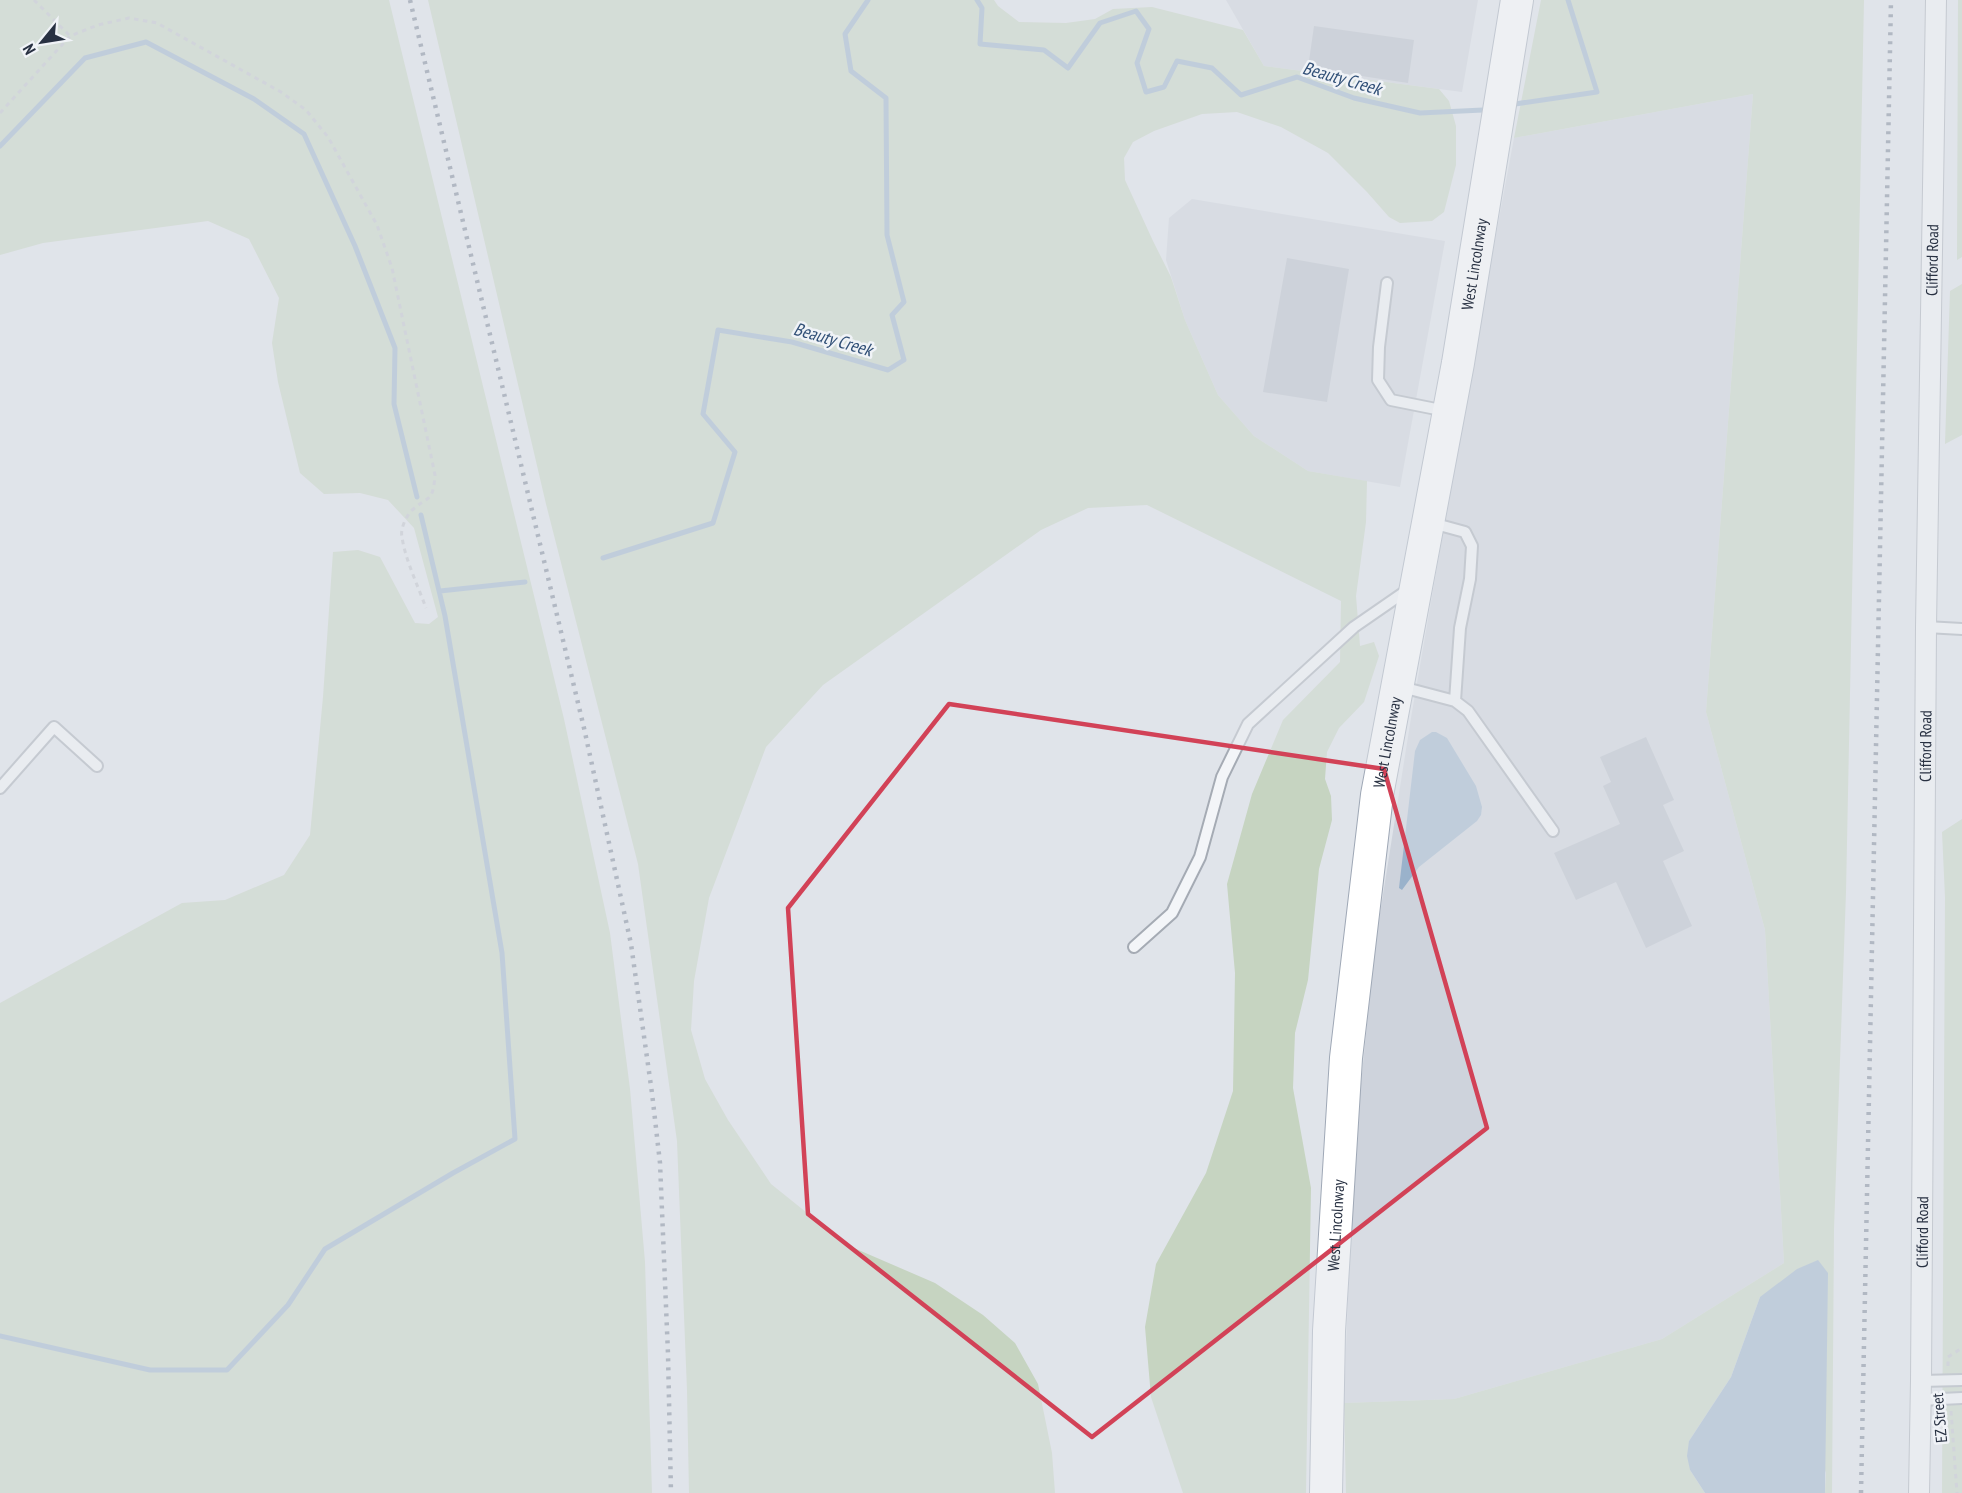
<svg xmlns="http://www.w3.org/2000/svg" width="1962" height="1493" font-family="'PT Sans Narrow',sans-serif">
  <rect width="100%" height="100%" fill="#e0e4ea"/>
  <path fill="#ced3dc" d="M1226 0H1478L1462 92 1264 66Z
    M1753 94 1706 712 1765 930 1784 1263 1662 1339 1454 1399 1344 1403 1353 1163 1375 945 1411 718 1472 364 1514 138Z
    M1192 199 1445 241 1400 487 1308 471 1254 436 1218 395 1185 320 1166 260 1169 218Z"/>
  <path fill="#c6d4c1" d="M0 0H389L564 719 610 933 630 1089 645 1262 652 1493H0V1003L182 903 225 900 284 875 310 835 323 697 333 552 358 550 380 557 415 623 429 624 438 617 414 528 388 500 360 493 324 494 300 473 278 382 272 343 279 298 249 239 208 221 43 243 0 255Z
    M428 0H994L998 6 1019 22 1066 23 1095 19 1113 9 1152 7 1243 30 1264 66 1439 89 1449 101 1456 126V165L1444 212 1432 221 1400 223 1389 217 1367 192 1328 153 1281 127 1237 112 1202 114 1154 131 1133 142 1124 158 1125 180 1153 241 1171 277 1185 320 1218 395 1254 436 1308 471 1367 481 1366 522 1356 596 1360 646 1374 642 1379 656 1364 702 1339 728 1327 752 1325 779 1331 796 1332 820 1319 869 1308 980 1295 1033 1293 1088 1311 1188 1306 1493H1183L1151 1397 1145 1327 1156 1264 1206 1173 1233 1091 1235 973 1227 884 1252 794 1283 720 1340 662 1341 601 1147 505 1088 508 1041 530 823 685 766 747 709 898 694 981 691 1030 705 1079 728 1120 771 1184 847 1245 935 1283 983 1315 1015 1343 1038 1384 1052 1453 1055 1493H689L687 1390 677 1141 638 864 546 504Z
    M1541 0H1864L1846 892 1834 1229 1832 1493H1825L1826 1473 1760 1297 1731 1377 1689 1441 1690 1470 1705 1493H1346L1344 1403 1454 1399 1662 1339 1784 1263 1765 930 1706 712 1753 94 1514 138Z
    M1958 0H1962V257L1957 260Z
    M1962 284V435L1945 444 1950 291Z
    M1962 819V1493H1942L1945 897 1942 832Z"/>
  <path fill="#9ab2cb" d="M1432 732H1436L1447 738 1476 786 1482 807 1481 815 1477 821 1419 867 1402 890 1399 888 1415 751 1420 740Z
    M1818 1260 1828 1273 1825 1493H1705L1690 1470 1687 1456 1689 1441 1731 1377 1760 1297 1797 1269Z"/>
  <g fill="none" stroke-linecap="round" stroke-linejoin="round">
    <path stroke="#9ab2cb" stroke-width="5" d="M977 0 982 8 980 44 1044 50 1068 68 1100 23 1136 11 1149 29 1137 63 1146 92 1164 87 1177 61 1212 68 1241 95 1297 77 1354 98 1420 113 1483 110
      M1515 104 1597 92 1568 0
      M0 146 85 58 146 42 254 99 304 134 355 246 395 348 394 404 417 497
      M603 558 713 523 735 452 703 414 718 330 792 342 888 370 904 360 892 315 904 302 887 235 886 98 851 71 845 34 868 0
      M440 591 525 582
      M0 1336 150 1370H227L288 1305 325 1249 453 1173 515 1139 502 953 445 616 421 515"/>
  </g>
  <path fill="#b7bdc7" d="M1314 26 1414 40 1408 83 1308 68Z
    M1287 258 1349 269 1327 402 1263 392Z
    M1646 737 1674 800 1663 805 1684 851 1663 861 1692 926 1646 948 1616 882 1576 900 1554 853 1620 824 1603 786 1611 782 1600 757Z"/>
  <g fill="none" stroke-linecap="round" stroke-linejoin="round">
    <defs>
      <path id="service" d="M1387 283 1379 347 1378 380 1391 400 1446 411
        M1432 523 1465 532 1472 546 1470 579 1460 628 1455 701
        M1926 627 1962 629
        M1398 686 1455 701 1468 711 1553 831
        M0 788 54 727 97 766
        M1134 947 1172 913 1200 857 1222 777 1248 724 1354 627 1409 589
        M1921 1381 1962 1380
        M1921 1400 1962 1398"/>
      <g id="minor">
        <path id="s1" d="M1919 1493 1921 1381 1926 627 1936 0"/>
      </g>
      <g id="primary">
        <path id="s2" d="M1326 1493 1329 1331 1346 1058 1377 795 1458 363 1517 0"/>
      </g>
    </defs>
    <use href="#service" stroke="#a5abb4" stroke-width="14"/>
    <use href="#minor" stroke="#a5abb4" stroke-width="22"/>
    <use href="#primary" stroke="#9fa8b6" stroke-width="34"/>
    <path stroke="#bec2c9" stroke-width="3" stroke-dasharray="4.5 4.5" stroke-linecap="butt" d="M34 0 70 36
      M0 113 70 36 98 25 129 18 157 23 281 92 306 110 328 137 377 225 392 268 435 475C433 503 429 495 411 511 406 517 400 529 402 537 405 559 418 586 426 608
      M1948 1366V1357L1962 1348
      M1951 1411 1957 1493"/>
    <use href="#service" stroke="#f3f5f8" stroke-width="10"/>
    <use href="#minor" stroke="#f3f5f8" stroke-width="20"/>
    <use href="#primary" stroke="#fff" stroke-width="32"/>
    <path stroke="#798394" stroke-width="4.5" stroke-dasharray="3 6" stroke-linecap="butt" d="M410 0 584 728 631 944 652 1093 660 1163 668 1354 671 1493
      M1861 1493 1891 0"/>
  </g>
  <path d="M0 0H1962V1493H0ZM949 704 1384 769 1487 1128 1092 1437 808 1214 788 908Z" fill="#e0e4ea" fill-opacity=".55" fill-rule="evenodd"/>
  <path fill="none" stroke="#d24257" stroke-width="4.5" stroke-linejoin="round" d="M949 704 1384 769 1487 1128 1092 1437 808 1214 788 908Z"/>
  <g text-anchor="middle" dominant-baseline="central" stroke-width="5" stroke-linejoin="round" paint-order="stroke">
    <g font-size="16" fill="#283142" stroke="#f0f3f7">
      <text stroke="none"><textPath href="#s1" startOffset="1233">Clifford Road</textPath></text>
      <text stroke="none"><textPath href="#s2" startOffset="1240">West Lincolnway</textPath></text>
      <text stroke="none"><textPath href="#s2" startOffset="754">West Lincolnway</textPath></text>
      <text stroke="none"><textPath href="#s1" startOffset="747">Clifford Road</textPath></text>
      <text stroke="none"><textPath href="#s2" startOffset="268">West Lincolnway</textPath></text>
      <text stroke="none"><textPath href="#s1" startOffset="261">Clifford Road</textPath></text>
      <text transform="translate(1939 1418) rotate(-95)">EZ Street</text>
    </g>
    <g font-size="18" font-style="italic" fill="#315077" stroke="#f0f3f7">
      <text transform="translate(1342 78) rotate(16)">Beauty Creek</text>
      <text transform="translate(833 339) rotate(16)">Beauty Creek</text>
    </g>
  </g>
  <g transform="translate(42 42) rotate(240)" stroke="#f0f3f7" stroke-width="4.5" paint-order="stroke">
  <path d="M0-4.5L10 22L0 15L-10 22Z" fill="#283142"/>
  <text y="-9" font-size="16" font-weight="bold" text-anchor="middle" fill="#283142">N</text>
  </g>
</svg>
